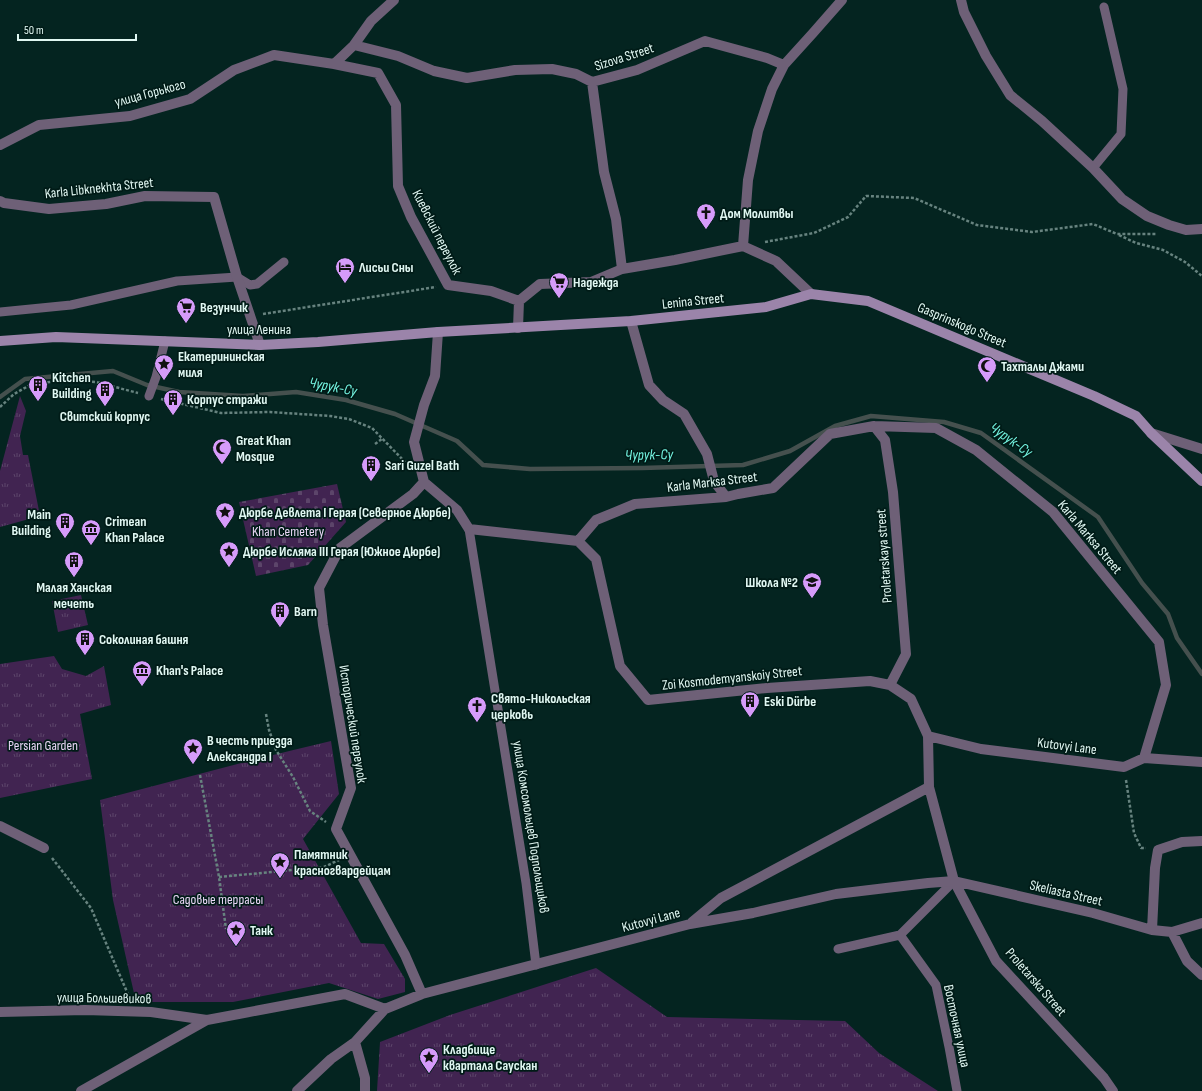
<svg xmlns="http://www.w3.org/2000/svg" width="1202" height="1091" font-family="'Sofia Sans Condensed',sans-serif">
  <defs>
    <pattern id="cemetery-stones" width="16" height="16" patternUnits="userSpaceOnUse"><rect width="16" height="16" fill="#412451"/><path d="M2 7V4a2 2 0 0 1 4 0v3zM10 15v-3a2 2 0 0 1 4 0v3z" fill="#5c456a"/></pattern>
    <pattern id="park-tufts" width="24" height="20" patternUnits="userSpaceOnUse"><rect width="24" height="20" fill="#412451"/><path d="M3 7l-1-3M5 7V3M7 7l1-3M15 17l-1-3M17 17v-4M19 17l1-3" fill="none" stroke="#5c456a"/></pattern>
  </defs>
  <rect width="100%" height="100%" fill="#042420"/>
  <path fill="url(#cemetery-stones)" d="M337 484 346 522 308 565 256 576 239 502Z"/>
  <path fill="url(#park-tufts)" d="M20 396 26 411 20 436 23 455H28L40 516 0 527V471Z
    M81 595 88 625 58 632 52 601Z
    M54 656 62 669 86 676 104 666 111 705 80 714 92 779 0 798V664Z
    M331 741 339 794 303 839 361 943 384 944 405 979V992L378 999 329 983 233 1002H136L113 900 100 800C177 780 253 759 331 741Z
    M596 968 667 1017 845 1021 879 1053 938 1091H377L380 1042 450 1015Z"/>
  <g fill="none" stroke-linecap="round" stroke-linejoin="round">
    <path stroke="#45504e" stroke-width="4.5" d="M0 397 25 379 113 371 147 385 179 392 243 396 296 392 346 400 395 414 457 441 483 465 530 469 642 468 743 465 790 451 835 426 871 416 944 422 981 433 1098 517 1142 583 1168 614 1177 638 1202 674"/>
    <path stroke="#67837f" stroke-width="2.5" stroke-dasharray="3 2" stroke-linecap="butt" d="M1119 235 1136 243 1163 250 1185 262 1202 276
      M765 242 814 233 848 217 866 196 914 198 977 225 1032 232 1093 224 1117 234H1156
      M263 314 436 287
      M161 399 221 413 270 412 330 416 349 419 372 428 405 462
      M0 407 14 394 32 384 68 380 96 382 138 393
      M375 444 382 439
      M266 714 269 730 276 750 293 777 310 811 326 822
      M200 775 219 877 226 929
      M1126 780 1134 833 1141 848H1146
      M52 858 91 908 130 999
      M219 877 324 867 339 860"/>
    <path stroke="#6e6077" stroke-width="9" d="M1093 168 1121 134 1123 89 1104 7
      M0 312 71 305 177 281 237 277 250 285 257 284 284 262
      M149 396 156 377 165 341
      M469 529 526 883 536 965
      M954 881 900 935 936 985 949 1047 957 1091
      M838 949 900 935"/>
    <path stroke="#6e6077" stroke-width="10" d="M961 0 964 12 986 56 1010 95 1042 121 1093 168 1122 199 1147 216 1169 225 1186 230 1202 229
      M354 45 398 56 434 71 467 78 515 70 552 69 576 74 592 82 637 70 705 41 767 58 784 65
      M334 64 378 73 396 105 398 186 411 217 448 285 491 291 519 301
      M592 82 604 172 616 219 622 269
      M0 145 39 125 130 116 190 99 234 70 274 55 334 64 354 45 371 21 394 0
      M0 201 4 203 49 209 106 204 145 196 214 197 237 277 260 345
      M811 294 776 261 743 246 748 180 758 131 772 89 784 65 813 33 842 0
      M631 321 649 385 663 400 684 414 707 454 714 481 726 497
      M518 328 519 301 540 284 591 282 622 269 675 260 743 246
      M874 426 885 440 893 492 906 654 890 685
      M1151 433 1202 449
      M424 482 457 510 469 529 578 541 596 559 620 666 648 700 767 688 870 681 890 685 911 699 928 736 929 787 954 881 996 961 1104 1078 1113 1091
      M424 482 414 442 424 405 435 376 438 332
      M578 541 596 520 635 504 726 497 738 494 773 488 830 434 874 426 936 428 976 450 1053 512 1159 642 1166 685 1144 758
      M928 736 981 749 1124 767 1144 758 1202 762
      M0 826 44 848
      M692 922 721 898 929 787
      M1152 930 1155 868 1158 850 1182 842 1202 841
      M1172 932 1187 961 1202 975
      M422 994 405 955 336 829 351 788 323 625 319 588 340 548 413 494 424 482
      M0 1012 85 1010 151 1012 207 1020
      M355 1042 365 1078V1091
      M81 1091 207 1020 345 994 385 1009 422 994 690 924 753 913 836 894 928 883 954 881 1093 913 1152 930 1172 932 1202 923
      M297 1091 331 1059 355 1042 385 1009"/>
    <path stroke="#9b84aa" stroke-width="10" d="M0 341 56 337 260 345 318 342 438 332 631 321 766 307 811 294 868 301 1094 396 1136 416 1151 433 1202 481"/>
  </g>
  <defs>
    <symbol id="church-pin" viewBox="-11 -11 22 30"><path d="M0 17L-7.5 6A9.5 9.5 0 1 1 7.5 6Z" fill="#d69bfa" stroke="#001b17"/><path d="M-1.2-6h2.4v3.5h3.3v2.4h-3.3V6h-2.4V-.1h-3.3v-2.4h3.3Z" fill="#111"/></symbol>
    <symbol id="hotel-pin" viewBox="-11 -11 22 30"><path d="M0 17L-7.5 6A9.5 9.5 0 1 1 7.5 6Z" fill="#d69bfa" stroke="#001b17"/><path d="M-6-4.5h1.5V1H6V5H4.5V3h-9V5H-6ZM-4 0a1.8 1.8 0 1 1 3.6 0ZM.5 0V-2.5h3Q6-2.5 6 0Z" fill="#111"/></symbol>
    <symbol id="supermarket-pin" viewBox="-11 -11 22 30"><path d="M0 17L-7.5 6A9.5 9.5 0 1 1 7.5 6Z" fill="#d69bfa" stroke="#001b17"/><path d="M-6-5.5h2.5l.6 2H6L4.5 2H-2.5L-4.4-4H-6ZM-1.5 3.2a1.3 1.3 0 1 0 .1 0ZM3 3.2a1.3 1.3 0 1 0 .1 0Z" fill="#111"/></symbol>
    <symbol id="sight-pin" viewBox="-11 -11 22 30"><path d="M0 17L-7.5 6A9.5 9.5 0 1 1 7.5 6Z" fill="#d69bfa" stroke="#001b17"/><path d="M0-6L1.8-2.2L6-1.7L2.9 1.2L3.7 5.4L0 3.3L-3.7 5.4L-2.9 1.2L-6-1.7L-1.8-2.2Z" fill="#111"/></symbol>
    <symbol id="mosque-pin" viewBox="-11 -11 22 30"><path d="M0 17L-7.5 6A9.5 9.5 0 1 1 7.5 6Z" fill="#d69bfa" stroke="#001b17"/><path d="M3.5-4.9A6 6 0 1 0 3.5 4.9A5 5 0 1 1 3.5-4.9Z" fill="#111"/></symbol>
    <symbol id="building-pin" viewBox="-11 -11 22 30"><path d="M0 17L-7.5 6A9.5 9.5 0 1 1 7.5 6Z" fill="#d69bfa" stroke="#001b17"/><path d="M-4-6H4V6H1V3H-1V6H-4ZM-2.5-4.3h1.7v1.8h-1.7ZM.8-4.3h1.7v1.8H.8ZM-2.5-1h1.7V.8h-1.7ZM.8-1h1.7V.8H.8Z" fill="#111"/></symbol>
    <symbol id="museum-pin" viewBox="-11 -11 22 30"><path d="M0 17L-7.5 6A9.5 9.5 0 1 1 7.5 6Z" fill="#d69bfa" stroke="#001b17"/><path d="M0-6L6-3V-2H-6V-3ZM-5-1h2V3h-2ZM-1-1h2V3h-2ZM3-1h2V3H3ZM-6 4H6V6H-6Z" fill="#111"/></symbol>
    <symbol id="school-pin" viewBox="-11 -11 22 30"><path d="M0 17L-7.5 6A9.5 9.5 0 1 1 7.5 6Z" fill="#d69bfa" stroke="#001b17"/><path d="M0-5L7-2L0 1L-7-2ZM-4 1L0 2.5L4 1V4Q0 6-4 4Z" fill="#111"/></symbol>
  </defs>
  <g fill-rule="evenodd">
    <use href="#church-pin" x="695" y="202" width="22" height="30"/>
    <use href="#hotel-pin" x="334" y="256" width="22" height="30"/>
    <use href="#supermarket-pin" x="548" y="271" width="22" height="30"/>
    <use href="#supermarket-pin" x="175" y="296" width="22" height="30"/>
    <use href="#sight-pin" x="153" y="353" width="22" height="30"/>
    <use href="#mosque-pin" x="976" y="355" width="22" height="30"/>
    <use href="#building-pin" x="27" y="374" width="22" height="30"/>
    <use href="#building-pin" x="94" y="379" width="22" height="30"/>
    <use href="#building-pin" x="162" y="388" width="22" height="30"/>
    <use href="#mosque-pin" x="211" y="437" width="22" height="30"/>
    <use href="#building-pin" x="360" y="454" width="22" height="30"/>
    <use href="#sight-pin" x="214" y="501" width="22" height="30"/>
    <use href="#building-pin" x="54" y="511" width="22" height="30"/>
    <use href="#museum-pin" x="80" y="518" width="22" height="30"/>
    <use href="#sight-pin" x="218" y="540" width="22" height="30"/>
    <use href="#building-pin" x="63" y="550" width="22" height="30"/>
    <use href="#school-pin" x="801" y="571" width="22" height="30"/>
    <use href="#building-pin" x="269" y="600" width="22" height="30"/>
    <use href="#building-pin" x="74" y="628" width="22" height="30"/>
    <use href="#museum-pin" x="131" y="659" width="22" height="30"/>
    <use href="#building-pin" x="739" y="690" width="22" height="30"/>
    <use href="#church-pin" x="466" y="695" width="22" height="30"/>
    <use href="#sight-pin" x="182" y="737" width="22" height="30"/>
    <use href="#sight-pin" x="269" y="851" width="22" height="30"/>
    <use href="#sight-pin" x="225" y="919" width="22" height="30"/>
    <use href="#sight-pin" x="418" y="1046" width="22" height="30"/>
  </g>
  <g text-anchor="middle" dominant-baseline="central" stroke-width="3.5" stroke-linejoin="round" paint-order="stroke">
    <g font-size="14" fill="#e0f7f2" stroke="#001b17">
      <text transform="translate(624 57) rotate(-18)">Sizova Street</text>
      <text transform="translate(150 93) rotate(-15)">улица Горького</text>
      <text transform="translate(99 188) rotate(-6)">Karla Libknekhta Street</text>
      <text transform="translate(437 232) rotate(63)">Киевский переулок</text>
      <text transform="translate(693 301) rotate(-6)">Lenina Street</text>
      <text transform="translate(962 325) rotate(23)">Gasprinskogo Street</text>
      <text x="259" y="329">улица Ленина</text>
      <text transform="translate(712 482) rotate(-7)">Karla Marksa Street</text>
      <text transform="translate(1090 537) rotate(50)">Karla Marksa Street</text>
      <text transform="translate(884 556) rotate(-94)">Proletarskaya street</text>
      <text transform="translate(732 678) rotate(-6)">Zoi Kosmodemyanskoiy Street</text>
      <text transform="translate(353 724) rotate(81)">Исторический переулок</text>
      <text transform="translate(1067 746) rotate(7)">Kutovyi Lane</text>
      <text transform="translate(531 827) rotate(81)">улица Комсомольцев Подпольщиков</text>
      <text transform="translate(1066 893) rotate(13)">Skeliasta Street</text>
      <text transform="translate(651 920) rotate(-15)">Kutovyi Lane</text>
      <text transform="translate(1036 982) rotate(49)">Proletarska Street</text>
      <text transform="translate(104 998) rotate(1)">улица Большевиков</text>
      <text transform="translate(957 1026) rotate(78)">Восточная улица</text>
    </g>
    <g font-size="14" font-weight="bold" fill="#e0f7f2" stroke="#001b17" text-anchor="start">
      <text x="720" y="213">Дом Молитвы</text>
      <text x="359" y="267">Лисьи Сны</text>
      <text x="573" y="282">Надежда</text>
      <text x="200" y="307">Везунчик</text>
      <text x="178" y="356">Екатерининская<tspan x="178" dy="16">миля</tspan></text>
      <text x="1001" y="366">Тахталы Джами</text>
      <text x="52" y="377">Kitchen<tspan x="52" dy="16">Building</tspan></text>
      <text x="187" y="399">Корпус стражи</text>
      <text x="105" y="416" text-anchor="middle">Свитский корпус</text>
      <text x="236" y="440">Great Khan<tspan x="236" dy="16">Mosque</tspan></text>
      <text x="385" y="465">Sari Guzel Bath</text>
      <text x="239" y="512">Дюрбе Девлета I Герая (Северное Дюрбе)</text>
      <text x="51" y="514" text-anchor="end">Main<tspan x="51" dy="16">Building</tspan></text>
      <text x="105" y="521">Crimean<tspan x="105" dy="16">Khan Palace</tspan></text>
      <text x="243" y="551">Дюрбе Исляма III Герая (Южное Дюрбе)</text>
      <text x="798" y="582" text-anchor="end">Школа №2</text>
      <text x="74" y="587" text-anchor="middle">Малая Ханская<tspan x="74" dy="16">мечеть</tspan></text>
      <text x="294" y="611">Barn</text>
      <text x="99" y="639">Соколиная башня</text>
      <text x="156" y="670">Khan's Palace</text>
      <text x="491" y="698">Свято-Никольская<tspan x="491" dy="16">церковь</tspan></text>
      <text x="764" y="701">Eski Dürbe</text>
      <text x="207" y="740">В честь приезда<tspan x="207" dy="16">Александра I</tspan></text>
      <text x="294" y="854">Памятник<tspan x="294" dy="16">красногвардейцам</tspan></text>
      <text x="250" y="930">Танк</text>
      <text x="443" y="1049">Кладбище<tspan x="443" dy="16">квартала Саускан</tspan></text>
    </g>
    <g font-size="14" fill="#e9d6f6" stroke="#001b17">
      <text x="288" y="531">Khan Cemetery</text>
      <text x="43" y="745">Persian Garden</text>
      <text x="218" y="899">Садовые террасы</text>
    </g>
    <g font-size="15" font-style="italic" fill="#75f7e4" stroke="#001b17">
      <text transform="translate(333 387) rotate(11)">Чурук-Су</text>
      <text transform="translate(1011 440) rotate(35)">Чурук-Су</text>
      <text transform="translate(649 455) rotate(-1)">Чурук-Су</text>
    </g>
  </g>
  <path d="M18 34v6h118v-6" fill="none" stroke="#e0f7f2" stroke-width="2"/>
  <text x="24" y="34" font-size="12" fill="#e0f7f2" stroke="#001b17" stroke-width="3" paint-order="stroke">50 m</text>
</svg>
